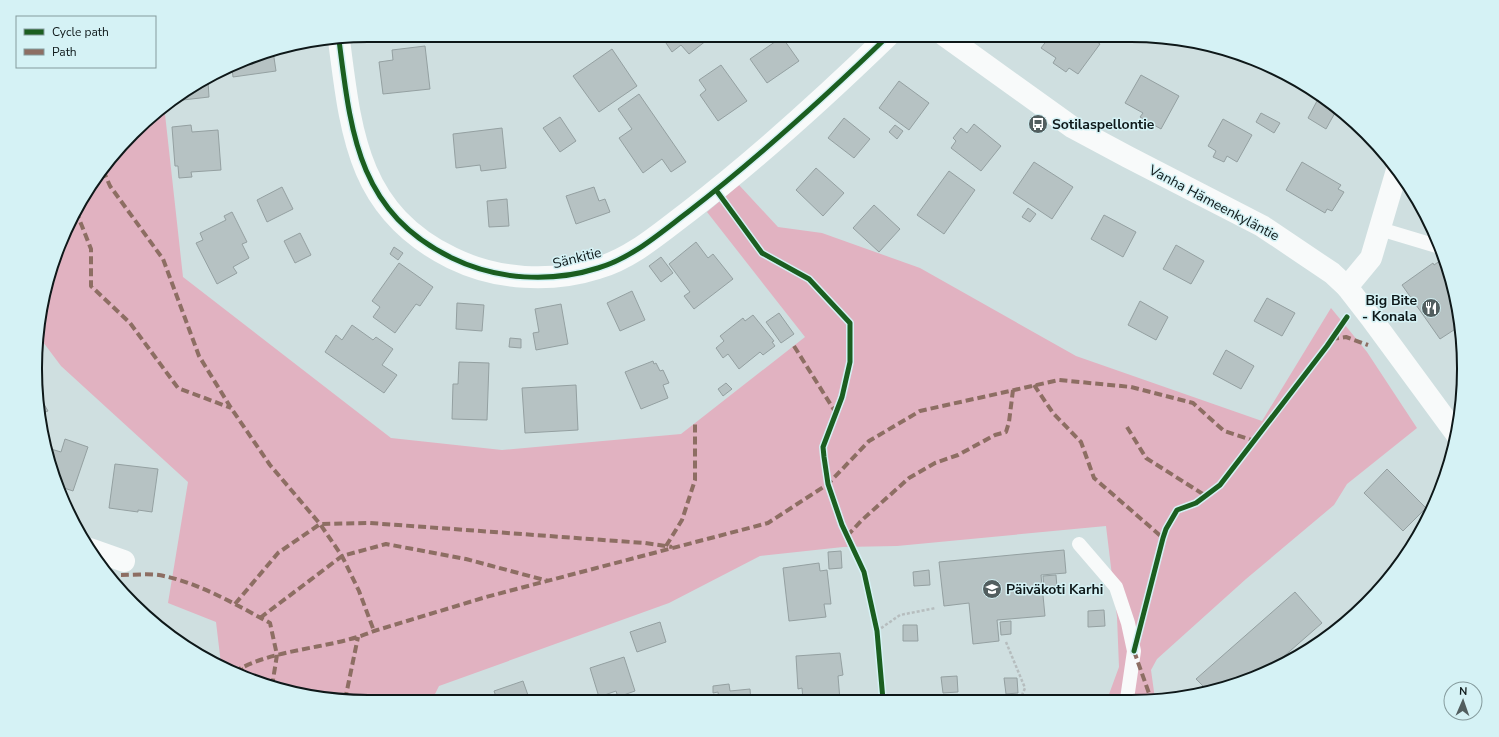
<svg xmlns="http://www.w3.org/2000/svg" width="1499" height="737" font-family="'Nunito Sans',sans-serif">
  <rect width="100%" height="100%" fill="#cfdfe0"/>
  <path fill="#e1b2c1" d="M164 105 183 277 391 438 502 450 681 434 805 337 707 212 739 185 778 227 822 233 920 268 1076 356 1262 421 1331 308 1367 352 1417 428 1347 484 1334 505 1246 579 1157 659 1151 670 1155 699 1108 697 1119 667 1117 617 1106 526 897 546 843 547 760 556 669 603 439 686 431 702C360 702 283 703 221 664L216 622 168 603 188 482 61 366 40 338 41 303 60 241 91 183Z"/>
  <path fill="#b6c2c3" stroke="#94a0a1" d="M671 35H710L711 37 689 54 681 45 672 52 664 40Z
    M812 35H824L818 41Z
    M1051 35H1087L1100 44 1078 74 1069 68 1066 72 1053 63 1056 58 1041 48Z
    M782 37 799 61 767 83 750 59Z
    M425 46 430 89 383 94 379 62 393 60 392 50Z
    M612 49 637 86 599 112 573 76Z
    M273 51 276 71 233 77 232 68 261 53Z
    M721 65 747 101 718 121 700 95 706 90 699 80Z
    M1141 75 1179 96 1161 129 1140 117 1143 113 1125 103Z
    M208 81 209 97 174 101V100Z
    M899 81 929 103 909 130 879 108Z
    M639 94 686 162 671 172 662 159 643 173 619 138 632 129 618 109Z
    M1317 101 1336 111 1326 129 1308 118Z
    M1261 113 1280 123 1274 133 1256 122Z
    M560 117 576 141 560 152 543 128Z
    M844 118 870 139 854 158 828 138Z
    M1223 119 1252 135 1237 162 1227 156 1224 162 1213 157 1216 151 1208 146Z
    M974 124 1001 146 981 171 951 148 956 141 953 138 961 128 967 133Z
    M191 125 192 132 218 130 221 170 191 172 192 177 179 178 178 166H175L172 127Z
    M895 125 903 131 897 139 889 132Z
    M502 128 506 168 481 171 480 165 456 168 453 134Z
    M1034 162 1073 187 1052 219 1013 193Z
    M1302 162 1341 185 1338 189 1344 192 1332 211 1327 209 1325 213 1286 190Z
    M816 168 844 193 823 216 796 190Z
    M949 171 975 190 944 234 917 215Z
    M282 187 293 209 267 222 257 200Z
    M594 187 599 201 605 199 610 212 576 224 566 196Z
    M507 199 509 226 489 227 487 201Z
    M874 205 900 229 879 252 853 228Z
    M1028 208 1036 214 1030 222 1022 217Z
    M232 212 247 242 242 244 249 258 233 267 237 273 217 284 196 243 203 240 200 233 226 220 224 216Z
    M1104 215 1136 232 1123 257 1091 239Z
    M300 233 311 255 295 263 284 241Z
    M696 242 708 258 713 254 733 279 694 309 684 296 690 292 669 264Z
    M1176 245 1204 261 1191 284 1163 269Z
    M394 247 403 253 398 260 390 254Z
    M661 257 673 273 661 282 649 266Z
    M1444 258 1450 279 1446 282 1455 294 1460 326 1440 339 1402 285 1433 263 1434 265Z
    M399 263 433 287 420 306 416 304 395 333 373 317 380 307 372 301Z
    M632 291 645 320 620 331 607 303Z
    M1267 298 1295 313 1282 336 1254 321Z
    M1140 301 1168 317 1156 340 1128 325Z
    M457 303 484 305 482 331 456 329Z
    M561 304 568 344 536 350 533 333 539 332 535 309Z
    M779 313 794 334 781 343 766 322Z
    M753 315 774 341 772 342 775 346 763 355 760 352 739 369 728 354 723 358 716 348 724 341 720 336 743 318 745 321Z
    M352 325 373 340 376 337 393 349 382 365 397 375 384 393 325 352 336 335 342 340Z
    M510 338 521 339V348L509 347Z
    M1226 350 1254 366 1241 389 1213 374Z
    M653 361 654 364 656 363 660 371 663 370 669 383 663 385 668 398 641 409 625 372Z
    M459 362 489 363 487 420 452 419 453 384H458Z
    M726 383 732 389 723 396 718 389Z
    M576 385 578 430 525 433 522 388Z
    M38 394 48 411 43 413 45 417 40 420 38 412Z
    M65 439 88 447 73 491 61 487 50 452 51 449 61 452Z
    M115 464 158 469 152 512 138 510V512L109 508Z
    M1387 469 1426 508 1403 531 1364 493Z
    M1064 550 1066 573 1041 575 1045 616 997 620 999 641 973 644 969 603 944 606 939 562Z
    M841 551 842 568 829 569 828 552Z
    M819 563 820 571 827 570 831 604H824L826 617 789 621 783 568Z
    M929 570 930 585 914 586 913 572Z
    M1056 575 1057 588 1044 589 1043 576Z
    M1295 592 1322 623 1266 672 1258 677 1207 690 1196 679Z
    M1104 610 1105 626 1088 627V611Z
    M1011 621V634L1001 635 1000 622Z
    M660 622 666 642 637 652 630 632Z
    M903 625H917L918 641H903Z
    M840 653 843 675 838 676 840 700H803L802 688 798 689 796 656Z
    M624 657 635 691 618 697 616 691 599 697 590 668Z
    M957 676 958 692 943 693 941 677Z
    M1004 678H1017L1018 693 1006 694Z
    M523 681 530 701 498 702 494 691Z
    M729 684 730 691 750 689 751 701H719L718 692 713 693V686Z"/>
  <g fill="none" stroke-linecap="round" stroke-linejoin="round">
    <path stroke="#b6bdbe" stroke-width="2.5" stroke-dasharray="3 2" stroke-linecap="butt" d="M877 631 900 615 936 608
      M1006 642 1025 688 1020 700"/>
    <path stroke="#f8fafa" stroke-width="14" d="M1380 229 1440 247
      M1079 544 1116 587 1128 623 1134 651 1127 699"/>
    <path stroke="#f8fafa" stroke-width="22" d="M339 40C351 134 358 212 452 258 497 280 551 283 598 268 632 258 660 233 688 212 759 157 825 97 889 35
      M1347 287 1371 258 1397 170
      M90 549 124 561"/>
    <path stroke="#f8fafa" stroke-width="22" d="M944 35 1072 127 1128 157 1262 226 1332 273 1347 287 1371 318 1457 435"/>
    <path stroke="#8d6e63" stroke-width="4" stroke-dasharray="8 4" stroke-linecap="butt" d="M103 170 110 186 163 259 199 356 231 408 270 465 320 524 342 556 359 591 374 631
      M76 211 91 249V286L130 323 178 388 231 408
      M1331 339 1346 337 1368 345
      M794 346 836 413
      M1034 385 1053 413 1081 442 1094 478 1163 538
      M1127 427 1146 458 1206 496
      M847 536 862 520 909 478 935 463 958 455 995 435 1006 432 1009 422 1013 390
      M666 546 682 520 695 480V423
      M121 575C135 575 151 573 164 576 201 584 237 605 270 623L277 655 272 686
      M235 604 278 553 320 524 370 523 645 543 672 547
      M260 618 342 556 386 544 466 559 548 581
      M1134 651 1151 699
      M241 668 244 677
      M234 672C276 647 329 650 374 631L486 597 768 523 828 484 869 441 920 411 1059 380 1131 387 1193 403 1224 431 1255 441
      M345 700 358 637"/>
    <defs>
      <path id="cycleway" d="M339 40C351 134 358 212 452 258 497 280 551 283 598 268 632 258 660 233 688 212 759 157 825 97 889 35
        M716 190 762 253 809 279 850 323V362L842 397 823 447 824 457 828 484 842 525 864 572 877 631 883 700
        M1134 651 1163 538 1166 529 1177 510 1196 503 1220 485 1327 346 1347 317"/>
    </defs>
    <use href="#cycleway" stroke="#d5f2f5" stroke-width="8"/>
    <use href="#cycleway" stroke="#1b5e20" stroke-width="5"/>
  </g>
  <defs>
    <symbol id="bus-disc" viewBox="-11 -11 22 22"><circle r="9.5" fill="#525e5f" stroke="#d5f2f5"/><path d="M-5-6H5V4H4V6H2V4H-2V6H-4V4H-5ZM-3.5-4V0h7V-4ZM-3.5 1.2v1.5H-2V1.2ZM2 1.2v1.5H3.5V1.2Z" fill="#fff"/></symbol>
    <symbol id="restaurant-disc" viewBox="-11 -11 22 22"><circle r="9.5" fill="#525e5f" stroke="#d5f2f5"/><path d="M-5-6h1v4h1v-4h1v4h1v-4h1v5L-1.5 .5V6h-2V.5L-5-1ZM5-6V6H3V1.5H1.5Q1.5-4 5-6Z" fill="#fff"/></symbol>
    <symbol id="school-disc" viewBox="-11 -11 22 22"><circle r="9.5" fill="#525e5f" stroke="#d5f2f5"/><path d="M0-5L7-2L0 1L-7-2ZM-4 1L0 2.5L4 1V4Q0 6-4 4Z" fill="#fff"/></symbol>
  </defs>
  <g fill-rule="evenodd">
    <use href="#bus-disc" x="1027" y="113" width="22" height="22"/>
    <use href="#restaurant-disc" x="1420" y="297" width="22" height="22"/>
    <use href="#school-disc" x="981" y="578" width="22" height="22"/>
  </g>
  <g text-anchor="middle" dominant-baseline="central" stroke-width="3" stroke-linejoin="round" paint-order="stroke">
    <g font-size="14" font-weight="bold" fill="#0e1819" stroke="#d5f2f5" text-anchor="start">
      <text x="1052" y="124">Sotilaspellontie</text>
      <text x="1417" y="300" text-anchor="end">Big Bite<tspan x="1417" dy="16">- Konala</tspan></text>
      <text x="1006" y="589">Päiväkoti Karhi</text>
    </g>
    <g font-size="14" fill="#0e1819" stroke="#d5f2f5">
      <text transform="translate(1214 203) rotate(28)">Vanha Hämeenkyläntie</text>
      <text transform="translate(577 258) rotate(-14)">Sänkitie</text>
    </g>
  </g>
  <path d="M0 0H1499V737H0ZM368 42H1131A326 326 0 0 1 1457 368V369A326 326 0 0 1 1131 695H368A326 326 0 0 1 42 369V368A326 326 0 0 1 368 42Z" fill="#d5f2f5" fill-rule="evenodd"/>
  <path fill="none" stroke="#0e1819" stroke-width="2" d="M368 42H1131A326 326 0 0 1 1457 368V369A326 326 0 0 1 1131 695H368A326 326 0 0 1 42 369V368A326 326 0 0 1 368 42Z"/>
  <rect x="16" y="16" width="140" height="52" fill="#d5f2f5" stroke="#859b9d"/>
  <rect x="24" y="29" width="20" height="6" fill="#1b5e20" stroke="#859b9d"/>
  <text x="52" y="36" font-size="12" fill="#0e1819">Cycle path</text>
  <rect x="24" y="49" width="20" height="6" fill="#8d6e63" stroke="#859b9d"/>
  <text x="52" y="56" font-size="12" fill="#0e1819">Path</text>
  <g transform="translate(1463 701) rotate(2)"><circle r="19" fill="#d5f2f5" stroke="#859b9d"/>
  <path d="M0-3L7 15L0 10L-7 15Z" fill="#525e5f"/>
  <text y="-6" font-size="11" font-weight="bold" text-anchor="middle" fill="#0e1819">N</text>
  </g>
</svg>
